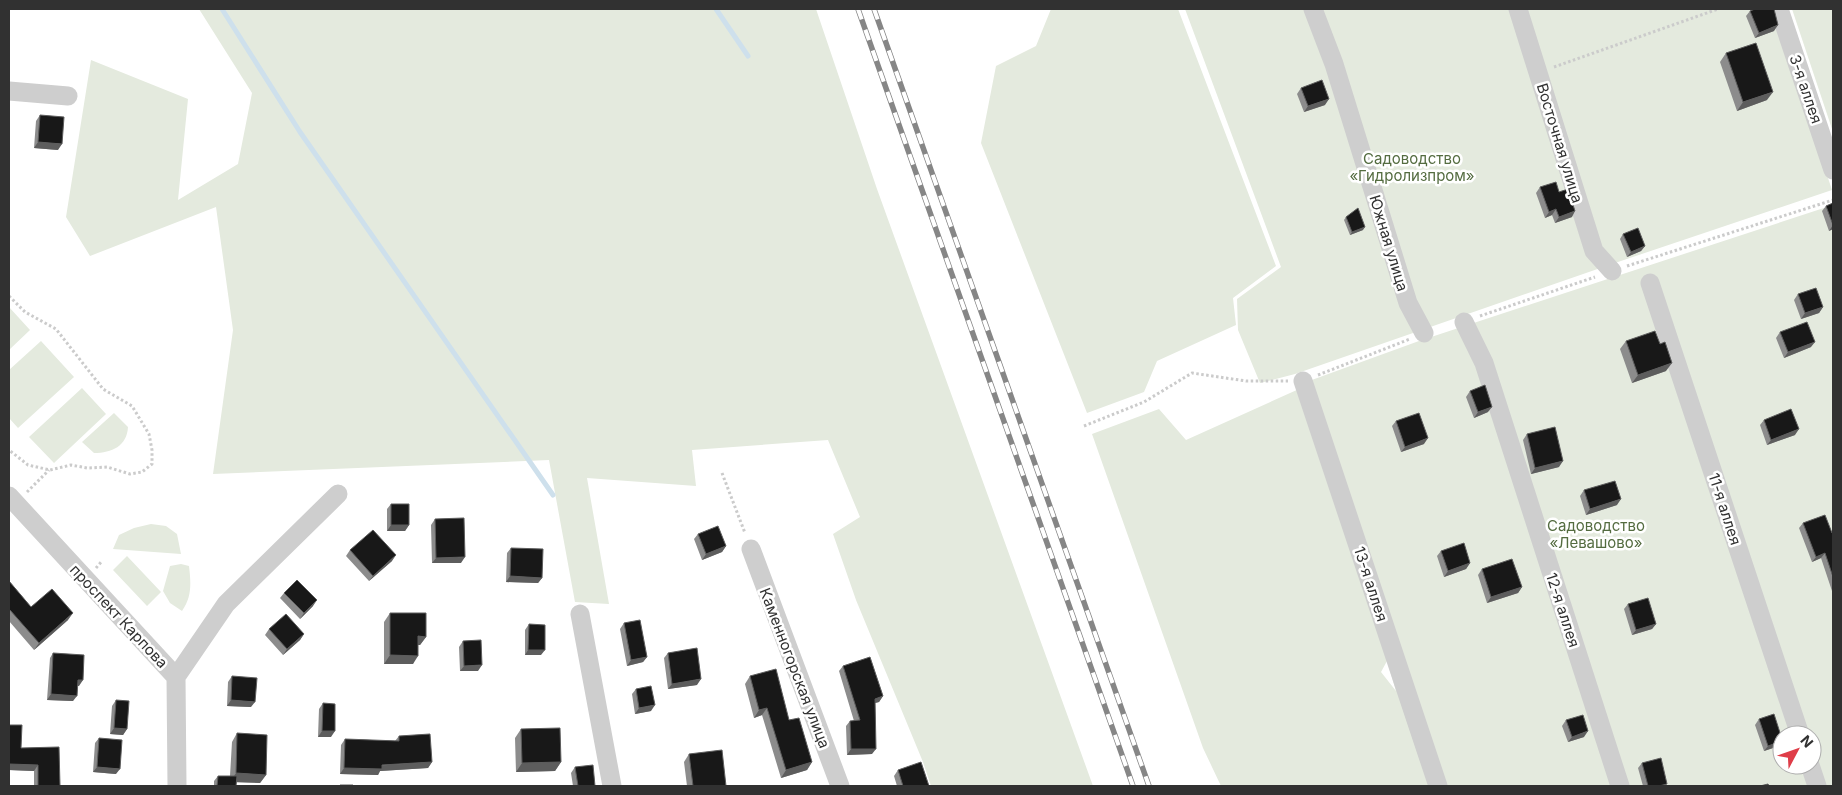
<svg xmlns="http://www.w3.org/2000/svg" width="1842" height="795" font-family="Inter,sans-serif">
  <rect width="100%" height="100%" fill="#fff"/>
  <path fill="#e4eade" fill-rule="evenodd" d="M199 9H816L877 189 1093 786H931L923 762 856 600 833 534 860 517 828 440 692 450 696 486 587 478 609 604 575 602 549 460 213 474 233 330 216 207 90 256 66 217 91 60 188 99 178 200 238 164 252 93Z
    M1051 9H1178L1276 266 1233 298 1236 325 1157 361 1144 392 1087 413 981 143 996 66 1036 46Z
    M1185 9H1772L1832 190 1612 264 1295 374 1260 383 1238 330 1237 299 1281 267Z
    M1792 9H1833V132Z
    M1833 205V786H1221L1203 748 1092 434 1159 409 1186 440 1299 389 1298 385 1419 341ZM1387 661 1396 691 1381 672ZM1782 735H1812V765H1782Z
    M9 307 30 330 9 350Z
    M41 341 74 377 18 428 9 418V370Z
    M82 388 106 414 54 463 29 437Z
    M114 413 128 427C127 446 112 453 94 453L82 442Z
    M151 524 166 526 177 534 181 554 113 549 119 535 134 528Z
    M127 556 161 592 147 606 113 570Z
    M181 564 189 566C191 583 192 597 182 611L170 603 163 591 170 566Z"/>
  <g fill="none" stroke-linecap="round" stroke-linejoin="round">
    <path stroke="#cee0ec" stroke-width="5" d="M222 9 300 132 553 495
      M716 9 748 56"/>
    <path stroke="#cbcbcb" stroke-width="3" stroke-dasharray="2.5 2.5" stroke-linecap="butt" d="M1554 67 1718 9
      M1627 266 1833 200
      M9 296 25 312 56 329 103 389 132 406 149 434 152 450V464L142 472 130 474 107 467 87 468 71 465 50 470 28 465 9 450
      M1480 316 1595 277
      M1318 375 1410 339
      M1084 426 1144 402 1192 373 1246 381H1288
      M722 473 745 533
      M27 492 49 470
      M96 568 102 561"/>
    <path stroke="#cecece" stroke-width="19" d="M1313 9 1334 64 1408 303 1424 333
      M1518 9 1594 251 1612 271
      M1779 9 1833 170
      M9 91 68 96
      M1650 283 1800 735
      M1464 322 1484 363 1620 786
      M1303 381 1438 786
      M9 496 176 677 177 786
      M751 549 840 786
      M580 614 612 786
      M176 677 226 604 338 494
      M1810 765 1817 786"/>
    <defs>
      <path id="rail" d="M858 9 1133 786
        M874 9 1149 786"/>
    </defs>
    <use href="#rail" stroke="#868686" stroke-width="5.5"/>
    <use href="#rail" stroke="#fff" stroke-width="4" stroke-dasharray="11" stroke-linecap="butt"/>
  </g>
  <path fill="#8c8c8c" d="M1750 11 1774 31 1755 38 1746 16Z
    M1726 53 1767 100 1737 111 1720 62Z
    M1301 88 1325 105 1304 112 1297 94Z
    M40 115 58 150 34 148 36 121Z
    M1540 187 1559 192 1572 217 1555 223 1552 215 1545 218 1536 193Z
    M1833 203V229L1829 231 1822 211 1826 206Z
    M1346 217 1363 230 1350 235 1344 220Z
    M1623 234 1645 246 1641 251 1627 257 1620 239Z
    M1798 294 1823 307 1819 313 1801 319 1794 300Z
    M1780 332 1811 347 1784 358 1776 338Z
    M1626 341 1660 344 1666 371 1632 383 1620 349Z
    M1470 391 1488 412 1474 418 1466 397Z
    M1764 420 1795 435 1767 445 1760 425Z
    M1396 421 1424 444 1401 452 1392 426Z
    M1527 434 1559 467 1531 474 1523 440Z
    M1584 490 1617 505 1586 515 1580 496Z
    M391 504 409 525 405 531H387V509Z
    M435 519 461 563H432L431 525Z
    M1803 523 1833 533V594L1821 558 1812 562 1799 528Z
    M698 534 726 546 722 552 702 560 694 539Z
    M511 548 542 578 538 583 506 582 507 553Z
    M350 550 392 561 369 581 346 556Z
    M1441 551 1470 563 1466 569 1444 577 1437 556Z
    M1482 569 1522 587 1518 593 1487 603 1478 575Z
    M9 581 31 607 68 620 34 650 9 621Z
    M284 593 313 606 300 619 280 598Z
    M1628 604 1656 624 1652 629 1632 635 1624 609Z
    M390 613 426 637 420 645H418L413 664H384V622Z
    M624 623 647 657 643 662 627 666 620 629Z
    M529 624 541 655H525V630Z
    M269 629 304 634 300 640 283 655 265 635Z
    M463 641 478 671H460L459 647Z
    M53 653 79 686H77L73 701 47 700 50 658Z
    M668 653 697 685 668 689 664 658Z
    M843 666 883 696 879 702 875 703 872 754 847 755 846 726 850 721H854L839 671Z
    M232 676 251 707 227 706 228 682Z
    M750 676 789 720 812 762 807 770 781 778 762 715 754 718 745 684Z
    M636 689 651 711 635 714 632 694Z
    M116 700 127 729 123 735 110 734 112 706Z
    M323 703 331 737H318L319 709Z
    M1759 719 1782 739V742L1779 746 1764 751 1755 725Z
    M1566 720 1584 737 1568 742 1562 726Z
    M9 725 21 748 60 786H34V771L9 770Z
    M521 729 561 762 555 771 516 772 515 738Z
    M237 733 266 775 260 783 236 782V786H214V781L218 776H230L232 742Z
    M399 736 432 762 428 768 380 771 378 775 340 774 341 745 345 739 395 741Z
    M99 738 116 774 93 772 95 743Z
    M689 754 726 786H687L684 762Z
    M1642 763 1666 786H1643L1638 768Z
    M575 767 595 786H573L571 773Z
    M898 770 929 786H897L894 776Z"/>
  <path fill="#5d5d5d" d="M1778 25 1774 31 1755 38 1759 33Z
    M1773 92 1767 100 1737 111 1743 102Z
    M1329 99 1325 105 1304 112 1308 106Z
    M38 142 62 144 58 150 34 148Z
    M1556 209 1552 215 1545 218 1549 212Z
    M1575 211 1572 217 1555 223 1559 217Z
    M1833 225V229L1829 231Z
    M1365 227 1363 230 1350 235 1352 232Z
    M1645 246 1641 251 1627 257 1631 252Z
    M1823 307 1819 313 1801 319 1805 313Z
    M1815 342 1811 347 1784 358 1788 352Z
    M1672 363 1666 371 1632 383 1638 375Z
    M1492 407 1488 412 1474 418 1478 412Z
    M1799 429 1795 435 1767 445 1771 440Z
    M1428 438 1424 444 1401 452 1405 447Z
    M1563 461 1559 467 1531 474 1535 468Z
    M1621 499 1617 505 1586 515 1590 509Z
    M391 525H409L405 531H387Z
    M726 546 722 552 702 560 706 554Z
    M1825 553 1821 558 1812 562 1816 557Z
    M396 555 392 561 369 581 373 576Z
    M465 557 461 563H432L436 558Z
    M1470 563 1466 569 1444 577 1448 571Z
    M510 576 542 578 538 583 506 582Z
    M1522 587 1518 593 1487 603 1491 597Z
    M317 600 313 606 300 619 304 613Z
    M73 613 68 620 34 650 39 643Z
    M1656 624 1652 629 1632 635 1636 630Z
    M304 634 300 640 283 655 287 649Z
    M418 636 426 637 420 645H413Z
    M528 650H545L541 655H525Z
    M390 655 418 656 413 664H384Z
    M647 657 643 662 627 666 631 660Z
    M482 665 478 671H460L464 666Z
    M701 679 697 685 668 689 672 684Z
    M78 680H83L79 686H74Z
    M51 694 77 696 73 701 47 700Z
    M883 696 879 702 871 704 875 699Z
    M231 700 255 702 251 707 227 706Z
    M655 705 651 711 635 714 639 708Z
    M767 708 762 715 754 718 759 710Z
    M114 728 127 729 123 735 110 734Z
    M322 731H335L331 737H318Z
    M1588 731 1584 737 1568 742 1572 737Z
    M1782 741 1779 746 1764 751 1768 746Z
    M851 749H876L872 754 847 755Z
    M432 762 428 768 380 771 378 775 340 774 344 768Z
    M561 762 555 771 516 772 522 763Z
    M812 762 807 770 781 778 786 770Z
    M9 764 38 765 34 771 9 770Z
    M97 767 120 769 116 774 93 772Z
    M236 773 266 775 260 783 230 782Z"/>
  <path fill="#181818" stroke="#5d5d5d" d="M1755 9H1774L1778 25 1759 33 1750 11Z
    M1756 43 1773 92 1743 102 1726 53Z
    M1322 80 1329 99 1308 106 1301 88Z
    M40 115 64 117 62 144 38 142Z
    M1556 182 1559 192 1568 189 1575 211 1559 217 1556 209 1549 212 1540 187Z
    M1833 203V225L1826 206Z
    M1358 208 1365 227 1352 232 1346 217Z
    M1638 228 1645 246 1631 252 1623 234Z
    M1816 288 1823 307 1805 313 1798 294Z
    M1807 322 1815 342 1788 352 1780 332Z
    M1655 331 1660 344 1665 342 1672 363 1638 375 1626 341Z
    M1485 385 1492 407 1478 412 1470 391Z
    M1791 409 1799 429 1771 440 1764 420Z
    M1419 413 1428 438 1405 447 1396 421Z
    M1555 427 1563 461 1535 468 1527 434Z
    M1615 481 1621 499 1590 509 1584 490Z
    M391 504H409V525H391Z
    M1825 515 1832 533H1833V577L1825 553 1816 557 1803 523Z
    M464 518 465 557 436 558 435 519Z
    M718 526 726 546 706 554 698 534Z
    M373 530 396 555 373 576 350 550Z
    M1464 543 1470 563 1448 571 1441 551Z
    M511 548 543 549 542 578 510 576Z
    M1512 559 1522 587 1491 597 1482 569Z
    M297 580 317 600 304 613 284 593Z
    M9 581 31 607 52 589 73 613 39 643 10 610H9Z
    M1648 598 1656 624 1636 630 1628 604Z
    M390 613H426V637L418 636V656L390 655Z
    M286 614 304 634 287 649 269 629Z
    M640 620 647 657 631 660 624 623Z
    M529 624 545 625V650H528Z
    M481 640 482 665 464 666 463 641Z
    M697 648 701 679 672 684 668 653Z
    M53 653 84 655 83 680H78L77 696 51 694Z
    M870 657 883 696 875 699 876 749H851L850 721 860 720 843 666Z
    M776 669 789 720 799 718 812 762 786 770 767 708 759 710 750 676Z
    M232 676 257 678 255 702 231 700Z
    M651 686 655 705 639 708 636 689Z
    M116 700 129 701 127 729 114 728Z
    M323 703 335 704V731H322Z
    M1774 714 1782 739V741L1768 746 1759 719Z
    M1583 715 1588 731 1572 737 1566 720Z
    M9 725H22L21 748 59 747 60 786H38V765L9 764Z
    M560 728 561 762 522 763 521 729Z
    M237 733 267 735 266 775 236 773Z
    M430 734 432 762 382 765V769L344 768 345 739 399 741V736Z
    M99 738 122 740 120 769 97 767Z
    M722 750 726 786H693L689 754Z
    M1661 758 1667 784 1659 786H1648L1642 763Z
    M921 762 929 786H903L898 770Z
    M593 765 595 786H578L575 767Z
    M218 776H237L236 786H217Z
    M1768 784 1769 786H1760Z
    M340 785H353V786H340Z"/>
  <g text-anchor="middle" dominant-baseline="central" stroke-width="5" stroke-linejoin="round" paint-order="stroke">
    <g font-size="15" fill="#313131" stroke="#fff">
      <text transform="translate(1806 89) rotate(71)">3-я аллея</text>
      <text transform="translate(1560 143) rotate(73)">Восточная улица</text>
      <text transform="translate(1389 243) rotate(73)">Южная улица</text>
      <text transform="translate(1725 509) rotate(72)">11-я аллея</text>
      <text transform="translate(1371 584) rotate(72)">13-я аллея</text>
      <text transform="translate(1563 610) rotate(72)">12-я аллея</text>
      <text transform="translate(119 616) rotate(47)">проспект Карпова</text>
      <text transform="translate(795 668) rotate(69)">Каменногорская улица</text>
    </g>
    <g font-size="15" fill="#546c40" stroke="#fff">
      <text x="1412" y="158">Садоводство<tspan x="1412" dy="17">«Гидролизпром»</tspan></text>
      <text x="1596" y="525">Садоводство<tspan x="1596" dy="17">«Левашово»</tspan></text>
    </g>
  </g>
  <rect width="1842" height="795" fill="none" stroke="#313131" stroke-width="20"/>
  <g transform="translate(1797 750) rotate(49)"><circle r="24" fill="#ffffff" stroke="#adadad"/>
  <path d="M0-4L9 19L0 12L-9 19Z" fill="#df3d48"/>
  <text y="-8" font-size="14" font-weight="bold" text-anchor="middle" fill="#313131">N</text>
  </g>
</svg>
